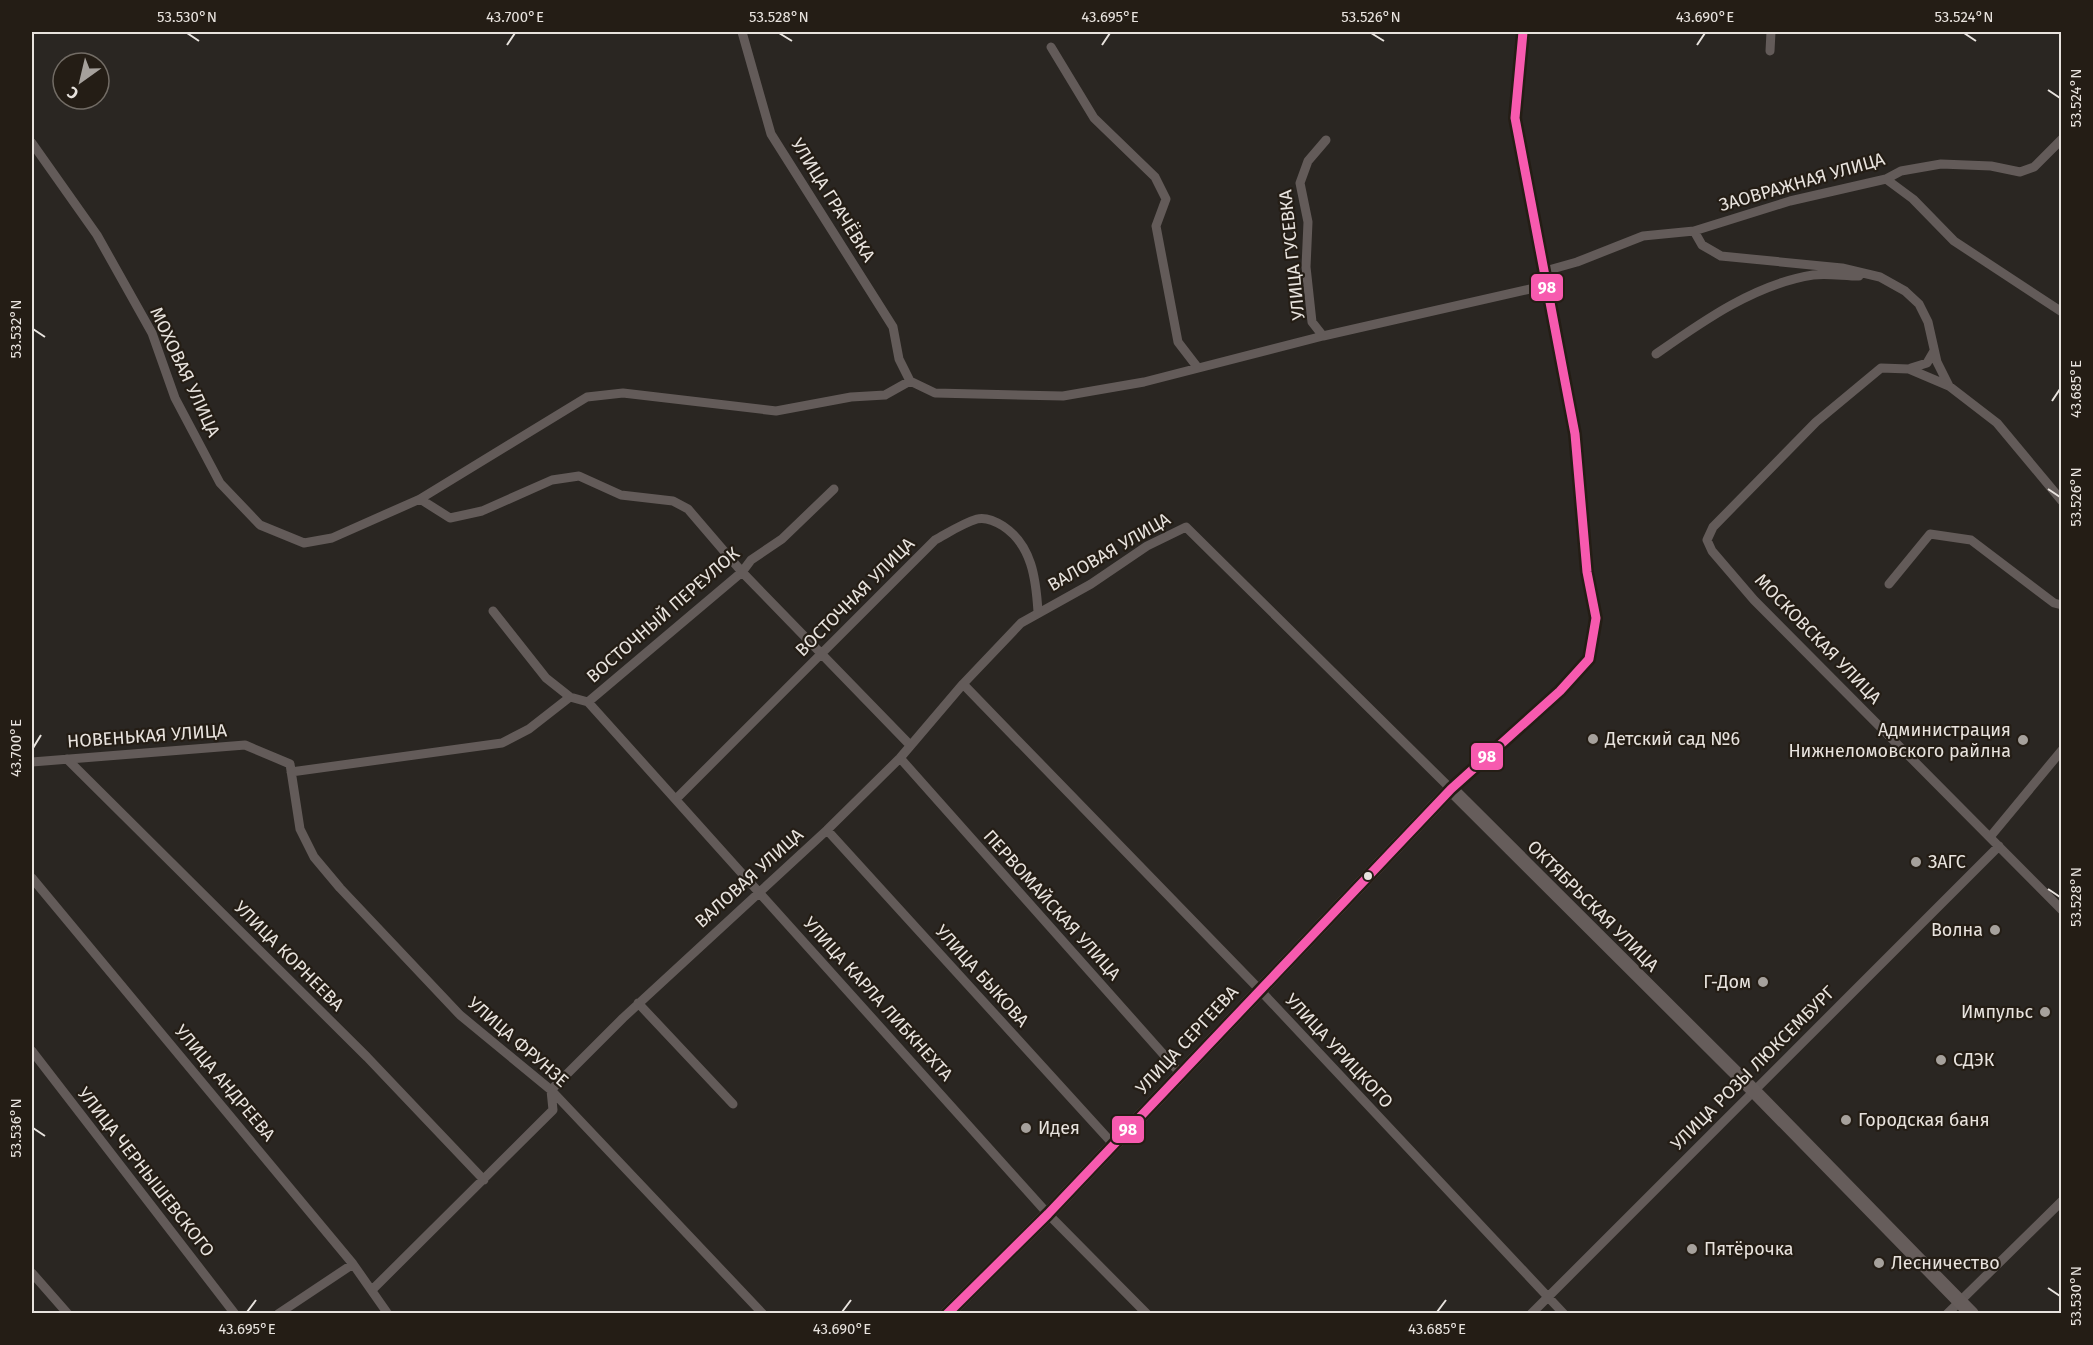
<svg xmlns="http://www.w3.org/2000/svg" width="2093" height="1345" font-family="'Fira Sans',sans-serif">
  <rect width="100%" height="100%" fill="#2a2622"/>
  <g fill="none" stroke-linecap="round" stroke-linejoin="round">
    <path stroke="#635b59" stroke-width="9" d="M742 32 771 134 893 327 899 359 910 381
      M1051 47 1094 118 1155 177 1166 199 1156 226 1178 342 1198 368
      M1770 51 1771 32
      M32 143 97 235 152 333 175 398 220 483 260 525 304 543 332 538 420 499 587 397 623 393 776 411 851 397 885 395 910 381 935 393 1063 396 1144 382 1323 336 1548 285
      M1886 179 1913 199 1954 241 2062 312
      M1694 231 1702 245 1721 256 1842 268 1880 277 1905 291 1919 304 1928 322 1937 362 1949 386 1997 423 2062 501
      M1545 271 1577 262 1643 236 1694 231 1790 201 1886 179 1901 171 1941 164 1991 166 2020 172 2034 167 2062 139
      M1323 336 1312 322 1306 267 1308 222 1300 183 1308 161 1326 140
      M1656 354C1703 321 1755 284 1813 275 1827 273 1844 276 1859 276
      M1911 368 1927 363 1934 351
      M1949 386 1909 369 1881 368 1816 422 1713 527 1707 540 1712 551 1754 600 2062 910
      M420 499 450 518 482 511 552 480 579 476 621 495 673 501 688 509 742 572 910 745
      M1889 584 1930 534 1971 540 2054 603 2062 605
      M493 611 546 678 570 697
      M963 684 1259 989 1564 1314
      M588 702 1048 1214 1147 1314
      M900 758 1180 1073
      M67 759 367 1057 484 1180
      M32 762 245 745 290 764 300 829 314 857 340 888 460 1015 551 1090 763 1314
      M291 772 502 743 529 729 570 697 588 702 742 572 751 560 782 539 834 489
      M676 799 935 540C948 533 963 523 977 519 985 517 995 521 1003 526 1032 545 1036 579 1038 612
      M827 830 1113 1144
      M1990 837 2062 750
      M32 878 353 1264 388 1314
      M638 1003 733 1104
      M32 1051 235 1314
      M32 1273 68 1314
      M372 1290 553 1110 551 1090 623 1018 827 830 900 758 963 684 1021 623 1091 584 1147 546 1186 527 1451 789 1560 691 1589 659 1596 618 1587 572 1575 434 1515 118 1523 32
      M278 1314 353 1264
      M1531 1314 1999 846
      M1947 1314 2062 1201"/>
    <path stroke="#665d5b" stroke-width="14" d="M947 1314 1048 1214 1451 789 1753 1090 1972 1314"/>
    <defs>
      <path id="bus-1" d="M947 1314 1048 1214 1451 789 1560 691 1589 659 1596 618 1587 572 1575 434 1515 118 1523 32"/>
    </defs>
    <use href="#bus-1" stroke="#241d15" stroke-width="14"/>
    <use href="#bus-1" stroke="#f75aaf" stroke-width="9"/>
  </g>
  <path fill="none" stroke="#e8e3de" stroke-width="2" d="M187 33 199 41M779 33 792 41M1371 33 1384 41M1964 33 1976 41M507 45 515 33M1102 45 1110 33M1697 45 1705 33M2048 90 2060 98M33 329 45 337M2052 401 2060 389M2048 489 2060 497M33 748 41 735M2048 889 2060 897M33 1128 45 1136M2048 1288 2060 1296M247 1312 256 1300M842 1312 851 1300M1437 1312 1446 1300"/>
  <g fill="#a6a19c" stroke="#241d15" stroke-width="2">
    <circle cx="1593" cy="739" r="6"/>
    <circle cx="2023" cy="740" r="6"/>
    <circle cx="1916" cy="862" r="6"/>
    <circle cx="1995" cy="930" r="6"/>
    <circle cx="1763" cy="982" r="6"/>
    <circle cx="2045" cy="1012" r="6"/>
    <circle cx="1941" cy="1060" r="6"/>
    <circle cx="1846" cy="1120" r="6"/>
    <circle cx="1026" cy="1128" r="6"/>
    <circle cx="1692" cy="1249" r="6"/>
    <circle cx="1879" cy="1263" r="6"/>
  </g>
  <circle fill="#e8e3de" stroke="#241d15" stroke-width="2" cx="1368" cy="876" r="5"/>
  <g text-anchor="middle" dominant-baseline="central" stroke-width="4.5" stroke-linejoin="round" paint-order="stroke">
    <g font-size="18" fill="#e8e3de" stroke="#241d15">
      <text transform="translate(1802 182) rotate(-16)">ЗАОВРАЖНАЯ УЛИЦА</text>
      <text transform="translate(833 200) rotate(58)">УЛИЦА ГРАЧЁВКА</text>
      <text transform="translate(1292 255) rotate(-96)">УЛИЦА ГУСЕВКА</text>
      <text transform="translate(185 372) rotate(65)">МОХОВАЯ УЛИЦА</text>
      <text transform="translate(1109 552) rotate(-30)">ВАЛОВАЯ УЛИЦА</text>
      <text transform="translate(855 597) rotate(-45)">ВОСТОЧНАЯ УЛИЦА</text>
      <text transform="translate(663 615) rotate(-41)">ВОСТОЧНЫЙ ПЕРЕУЛОК</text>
      <text transform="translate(1818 639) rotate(46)">МОСКОВСКАЯ УЛИЦА</text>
      <text transform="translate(147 736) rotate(-4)">НОВЕНЬКАЯ УЛИЦА</text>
      <text transform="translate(749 878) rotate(-42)">ВАЛОВАЯ УЛИЦА</text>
      <text transform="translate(1052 905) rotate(48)">ПЕРВОМАЙСКАЯ УЛИЦА</text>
      <text transform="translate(1593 906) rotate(45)">ОКТЯБРЬСКАЯ УЛИЦА</text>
      <text transform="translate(289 956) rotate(45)">УЛИЦА КОРНЕЕВА</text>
      <text transform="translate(982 976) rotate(48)">УЛИЦА БЫКОВА</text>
      <text transform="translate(878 999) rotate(48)">УЛИЦА КАРЛА ЛИБКНЕХТА</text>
      <text transform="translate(1187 1040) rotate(-47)">УЛИЦА СЕРГЕЕВА</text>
      <text transform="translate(518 1042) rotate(41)">УЛИЦА ФРУНЗЕ</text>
      <text transform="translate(1339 1051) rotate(47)">УЛИЦА УРИЦКОГО</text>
      <text transform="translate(1753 1068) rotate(-45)">УЛИЦА РОЗЫ ЛЮКСЕМБУРГ</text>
      <text transform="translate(225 1083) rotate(50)">УЛИЦА АНДРЕЕВА</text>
      <text transform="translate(146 1172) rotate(52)">УЛИЦА ЧЕРНЫШЕВСКОГО</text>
    </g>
    <g font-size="18" fill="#e8e3de" stroke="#241d15" text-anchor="start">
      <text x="2011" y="730" text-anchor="end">Администрация<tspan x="2011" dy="21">Нижнеломовского райлна</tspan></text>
      <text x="1605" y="739">Детский сад №6</text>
      <text x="1928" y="862">ЗАГС</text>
      <text x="1983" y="930" text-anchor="end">Волна</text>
      <text x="1751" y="982" text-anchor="end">Г-Дом</text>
      <text x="2033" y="1012" text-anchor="end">Импульс</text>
      <text x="1953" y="1060">СДЭК</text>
      <text x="1858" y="1120">Городская баня</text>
      <text x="1038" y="1128">Идея</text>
      <text x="1704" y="1249">Пятёрочка</text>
      <text x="1891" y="1263">Лесничество</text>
    </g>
  </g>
  <g stroke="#241d15" stroke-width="2">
    <rect x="1530" y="273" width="34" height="29" rx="6" fill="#f75aaf"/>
    <rect x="1470" y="742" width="34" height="29" rx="6" fill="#f75aaf"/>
    <rect x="1111" y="1115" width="34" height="29" rx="6" fill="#f75aaf"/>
  </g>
  <g font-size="16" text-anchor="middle" font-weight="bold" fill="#fff">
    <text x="1547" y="293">98</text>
    <text x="1487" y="762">98</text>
    <text x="1128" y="1135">98</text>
  </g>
  <rect width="2093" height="1345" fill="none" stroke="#241d15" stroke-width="66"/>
  <g transform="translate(81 81) rotate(214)"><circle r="28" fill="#241d15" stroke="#726c65" stroke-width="1.5"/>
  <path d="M0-4.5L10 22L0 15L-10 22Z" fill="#a6a19c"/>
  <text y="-9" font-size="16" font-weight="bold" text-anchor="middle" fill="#e8e3de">С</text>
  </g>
  <rect x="33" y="33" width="2027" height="1279" fill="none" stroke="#e8e3de" stroke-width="2"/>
  <g font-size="15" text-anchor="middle" fill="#e8e3de">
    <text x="187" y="22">53.530°N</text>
    <text x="515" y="22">43.700°E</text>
    <text x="779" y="22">53.528°N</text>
    <text x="1110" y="22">43.695°E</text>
    <text x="1371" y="22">53.526°N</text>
    <text x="1705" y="22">43.690°E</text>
    <text x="1964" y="22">53.524°N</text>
    <text transform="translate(2076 98) rotate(-90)" y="5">53.524°N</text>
    <text transform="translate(16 329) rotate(-90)" y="5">53.532°N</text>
    <text transform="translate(2076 389) rotate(-90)" y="5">43.685°E</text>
    <text transform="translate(2076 497) rotate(-90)" y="5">53.526°N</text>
    <text transform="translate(16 748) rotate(-90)" y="5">43.700°E</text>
    <text transform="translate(2076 897) rotate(-90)" y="5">53.528°N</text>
    <text transform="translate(16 1128) rotate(-90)" y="5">53.536°N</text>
    <text transform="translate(2076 1296) rotate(-90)" y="5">53.530°N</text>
    <text x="247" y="1334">43.695°E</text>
    <text x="842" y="1334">43.690°E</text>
    <text x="1437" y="1334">43.685°E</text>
  </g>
</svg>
